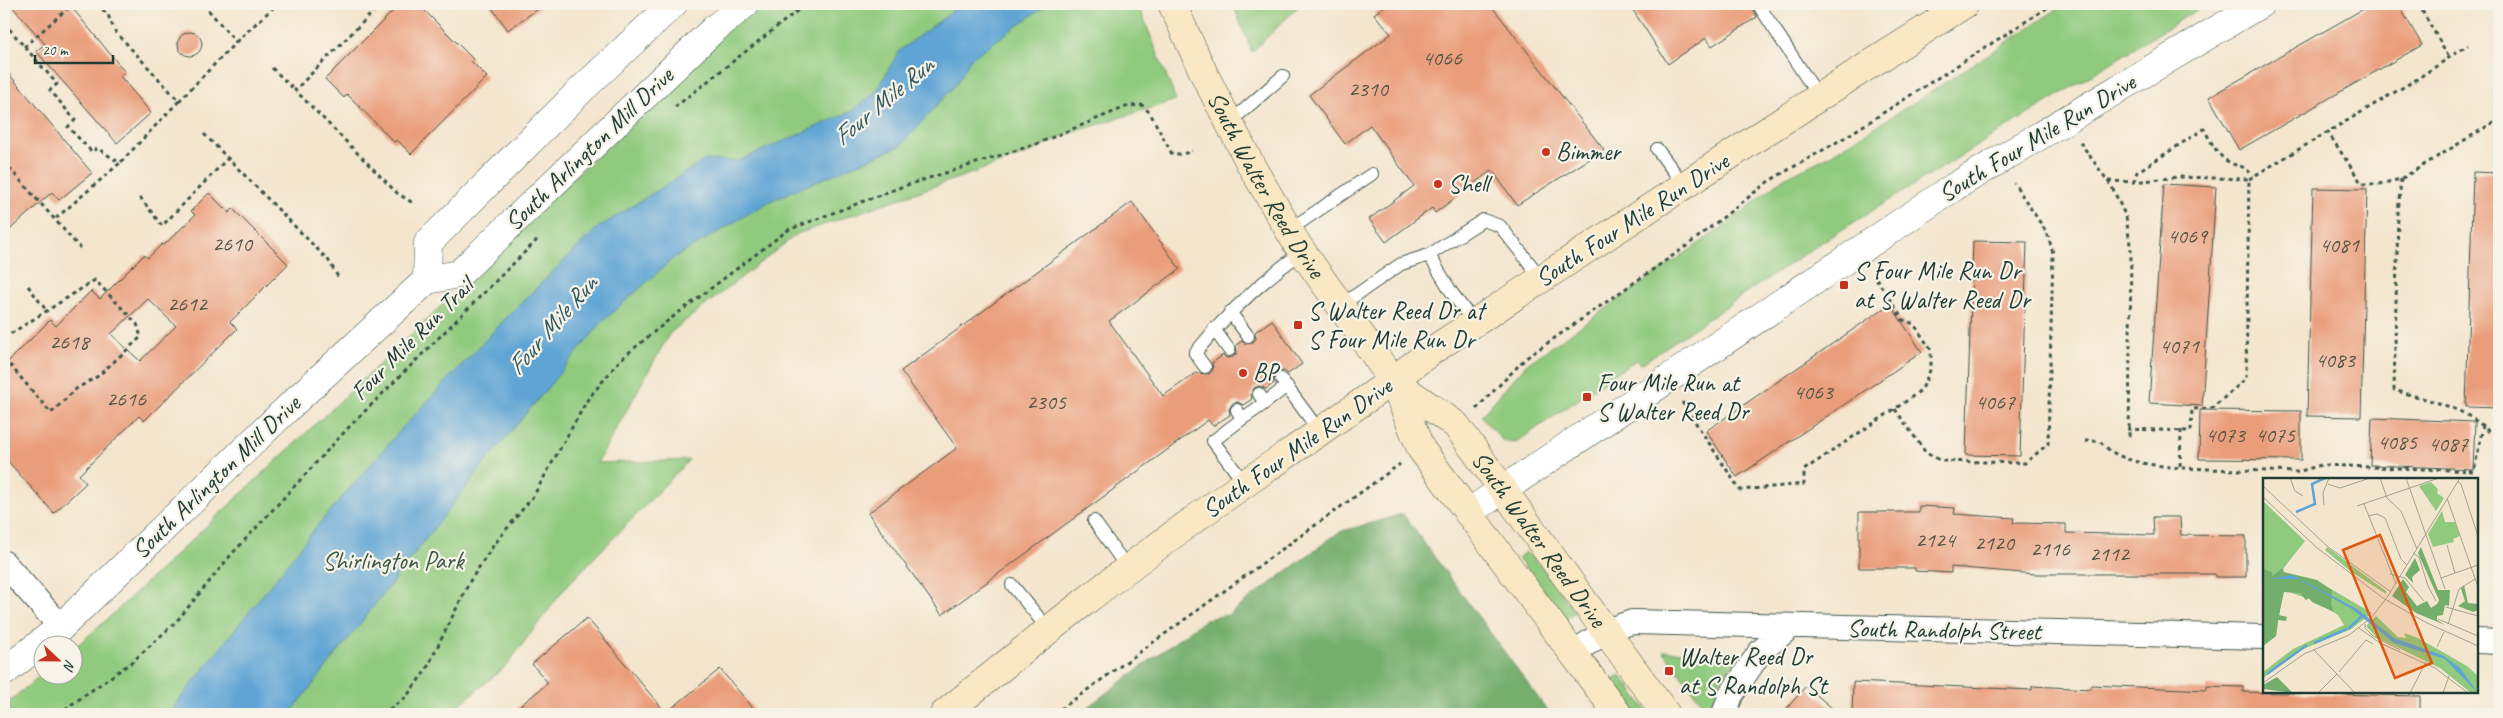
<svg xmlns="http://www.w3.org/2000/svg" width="2503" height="718" font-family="Caveat,sans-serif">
  <rect width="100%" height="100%" fill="#f7f3e8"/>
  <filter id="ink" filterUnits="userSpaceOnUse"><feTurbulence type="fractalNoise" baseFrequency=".02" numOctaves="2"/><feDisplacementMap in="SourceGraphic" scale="10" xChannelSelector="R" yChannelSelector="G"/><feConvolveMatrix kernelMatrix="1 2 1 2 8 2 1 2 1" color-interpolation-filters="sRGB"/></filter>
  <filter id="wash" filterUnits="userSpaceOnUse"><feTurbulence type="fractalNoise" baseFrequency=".0096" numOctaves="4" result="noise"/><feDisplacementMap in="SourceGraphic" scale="20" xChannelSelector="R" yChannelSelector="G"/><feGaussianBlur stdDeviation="1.12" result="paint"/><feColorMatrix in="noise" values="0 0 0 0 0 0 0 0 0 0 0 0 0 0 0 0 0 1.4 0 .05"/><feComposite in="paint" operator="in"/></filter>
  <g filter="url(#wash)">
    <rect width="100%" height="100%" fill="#f4e5ce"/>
    <path fill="#90ca7e" stroke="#588459" d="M762 4H1138L1176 100 1065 135 1027 154 797 234 670 333 597 463 689 460 565 588 506 666 448 714H4V706L42 674 72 676 73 649 102 624 416 330 720 36Z
      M1233 4H1301L1252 52Z
      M2065 4H2206L1822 242 1641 364 1637 359 1515 443 1503 441 1481 416 1527 364 1727 224 1784 178 1827 157 1931 92Z
      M1525 552 1540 565 1575 612 1564 620 1518 558Z
      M1663 651 1735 652 1739 656 1721 679 1711 710 1707 709Z
      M1621 675 1649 714H1633L1610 682Z"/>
    <path fill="#74ae6d" stroke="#4a7650" d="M1403 514 1550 714H1078L1206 619 1228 615 1339 532Z"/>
    <path fill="#5ea4d4" stroke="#3e7084" d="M957 4H1048L970 59 957 83 900 146 770 201 674 258 604 320 484 464 290 714H168L317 526 406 424 509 315 596 229 705 160 738 161 850 112 876 92 899 51 950 13Z"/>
    <g id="blocks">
      <path fill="#ea9d7a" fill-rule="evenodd" d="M10 4H69L125 72 120 76 151 113 117 143 36 51 45 44Z
        M400 4H418L473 59 471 61 487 77 411 154 397 140 394 142 347 94 344 98 325 79Z
        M489 4H545L508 30Z
        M1388 4H1490L1604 150 1517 205 1492 170 1435 213 1432 208 1386 242 1369 219 1414 186 1370 125 1345 144 1309 95 1391 34 1374 14Z
        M1629 4H1750L1757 17 1712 46 1706 38 1668 64Z
        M2372 4H2398L2422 45 2239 150 2209 97Z
        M178 44a12 12 0 1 1 24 0a12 12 0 1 1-24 0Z
        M4 68 92 173 59 200 52 192 4 235Z
        M2473 172 2499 173V408L2466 407Z
        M2164 184 2216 187 2202 406 2149 403Z
        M2313 188 2367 189 2361 417 2307 416Z
        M209 193 229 213 233 209 288 264 230 322 237 329 144 421 139 416 79 475 86 483 54 513 4 457V366L50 320 56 326 91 291 100 299 144 255 148 258 162 244 164 245 195 215 191 211ZM148 299 176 326 140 361 111 334Z
        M1132 202 1180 269 1109 321 1163 396 1196 373 1209 374 1213 370 1212 363 1223 355 1226 358 1233 357 1237 353 1236 345 1242 341 1245 344 1252 343 1256 339 1255 332 1272 320 1302 364 1288 374 1284 371 1277 372 1273 376 1274 383 1266 389 1259 386 1254 388 1251 394 1252 399 1243 405 1238 402 1233 403 1229 409 1230 415 1213 426 1208 420 942 615 868 513 957 448 901 371Z
        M1973 241 2027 242 2020 456 1966 455Z
        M1890 304 1922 352 1737 477 1706 431Z
        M2200 410 2301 411V460L2199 459Z
        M2372 418 2475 422 2473 469 2370 465Z
        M1919 506 1955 508 1954 514 2014 518 2013 523 2066 524V533L2154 535 2153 517H2180L2181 535 2246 536V577H2215V574H2035L1951 567V573L1915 571V568H1859V512H1919Z
        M587 618 666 713 720 669 758 714H510L548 683 532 664Z
        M1853 682 2032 690V686L2091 689V685L2207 690V686L2243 687V692L2420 696V714H1852Z
        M1806 686 1839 714H1782Z"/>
    </g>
  </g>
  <g filter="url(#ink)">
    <use href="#blocks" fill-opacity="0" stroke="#3f564b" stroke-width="1"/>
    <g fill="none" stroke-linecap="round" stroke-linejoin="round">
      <defs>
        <path id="service" d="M1758 4 1819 97
          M1931 4 1942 18
          M1229 123 1283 76
          M1657 149 1684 185
          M1289 230 1372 174
          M1429 255 1452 293 1474 323
          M1340 306 1401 264 1429 255 1483 220 1500 226 1542 279
          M1230 312 1248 336
          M1214 329 1229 350
          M1205 367 1195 353C1227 313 1260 282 1302 252
          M1281 379 1320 432
          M1265 403 1287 386
          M1237 410 1242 419 1213 441 1245 484
          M1242 419 1265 403 1259 394
          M1094 521 1128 569
          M1012 585 1048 629"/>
        <path id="minor" d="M4 563 61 627
          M2477 641 2499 642
          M1573 653 1606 631 1632 622 2264 637
          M1724 714 1731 695 1760 652 1791 626"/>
        <path id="tertiary" d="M427 280 428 243 580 91 673 4
          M1468 513 1954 187 2260 4
          M4 672 61 627 293 403 427 280 459 274 714 29 745 4"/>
        <g id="secondary">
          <path id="s1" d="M1172 4 1205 76 1252 167 1297 244 1393 381 1421 449 1618 714"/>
          <path id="s2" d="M1393 381 1456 425 1666 714"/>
          <path d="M944 714C1034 641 1125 568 1220 501 1291 451 1364 403 1433 350L1819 97 1965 4"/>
        </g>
      </defs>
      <use href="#service" stroke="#3f564b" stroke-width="14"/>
      <use href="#minor" stroke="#3f564b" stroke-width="26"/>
      <use href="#tertiary" stroke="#3f564b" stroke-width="29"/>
      <use href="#secondary" stroke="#3f564b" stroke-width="29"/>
      <path stroke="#3f564b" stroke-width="3" stroke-dasharray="4 4" stroke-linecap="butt" d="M97 4 108 15 115 31 179 101 120 163
        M381 4 295 90 397 193 413 203
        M2418 4 2449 57
        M4 23 57 84 50 90 75 120 68 127 92 152 97 148 120 163 54 220
        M236 42 277 4
        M24 47 68 8 80 4
        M272 68 295 90
        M179 101 236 42 203 4
        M675 107 806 4
        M2327 131 2362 184H2379L2401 179 2499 119
        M204 134 329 261 338 277
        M2080 142 2112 187 2126 217 2131 251 2129 438
        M4 162 80 248
        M2249 179 2417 79 2468 45
        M2401 179 2398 213 2394 390C2426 400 2464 406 2488 431H2499
        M2108 181 2134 182 2178 177 2249 179 2246 379 2212 408 2192 409 2191 431 2127 429
        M2134 182 2137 172 2204 129C2210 140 2218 157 2229 162 2242 169 2242 163 2253 176
        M140 197 162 226 228 158
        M28 286 46 310
        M4 338 95 280 137 324 141 337 98 376 76 389 51 413 4 358
        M1682 402 1740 490 1804 484V470L1908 400 1922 389 1931 368V350L1914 324 1903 320 1874 275
        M1476 409 1526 358 1688 245 1769 181 1844 138 2053 4
        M1895 409 1926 453 1942 461 2025 463 2048 444 2053 253 2047 233 2014 183
        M2181 430 2180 468 2297 472 2321 465 2474 471 2483 426
        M2085 441H2100C2117 463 2154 465 2180 468
        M58 714 132 662 176 622 231 555 350 426 538 239
        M383 714 406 697 426 670 470 581 493 546 534 495 588 399 621 359 665 323 788 230 901 187 1036 144 1128 106 1142 105 1150 113 1172 154H1183L1192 151
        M1054 714 1400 464"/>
      <use href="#service" stroke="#fff" stroke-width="12"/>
      <use href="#minor" stroke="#fff" stroke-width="24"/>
      <use href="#tertiary" stroke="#fff" stroke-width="28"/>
      <use href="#secondary" stroke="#fae7c3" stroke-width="28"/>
    </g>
  </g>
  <g fill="#c8321e" stroke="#f7f3e8" stroke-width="2">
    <circle cx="1546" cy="152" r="5"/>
    <circle cx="1438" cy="184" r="5"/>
    <rect x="1839" y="280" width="10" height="10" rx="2.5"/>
    <rect x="1293" y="320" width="10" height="10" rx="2.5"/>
    <circle cx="1243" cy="373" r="5"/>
    <rect x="1582" y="392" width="10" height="10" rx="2.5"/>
    <rect x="1664" y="666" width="10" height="10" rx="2.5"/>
  </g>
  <g text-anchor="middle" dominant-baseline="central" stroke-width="4.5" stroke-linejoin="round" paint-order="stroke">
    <g font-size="22" fill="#525546">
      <text x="1442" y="58">4066</text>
      <text x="1368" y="89">2310</text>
      <text x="2187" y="236">4069</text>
      <text x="232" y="244">2610</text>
      <text x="2339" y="245">4081</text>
      <text x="187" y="304">2612</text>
      <text x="69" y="342">2618</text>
      <text x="2179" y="346">4071</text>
      <text x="2335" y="360">4083</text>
      <text x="1813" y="392">4063</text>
      <text x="126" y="399">2616</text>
      <text x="1046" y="402">2305</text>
      <text x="1995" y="402">4067</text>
      <text x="2225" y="435">4073</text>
      <text x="2275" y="435">4075</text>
      <text x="2397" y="442">4085</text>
      <text x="2448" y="444">4087</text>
      <text x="1935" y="540">2124</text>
      <text x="1994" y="543">2120</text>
      <text x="2050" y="549">2116</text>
      <text x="2109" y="554">2112</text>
    </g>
    <g font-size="25" fill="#1f3d34" stroke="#f7f3e8">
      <text transform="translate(2037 138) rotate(-31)">South Four Mile Run Drive</text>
      <text transform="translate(589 149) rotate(-44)">South Arlington Mill Drive</text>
      <text stroke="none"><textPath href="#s1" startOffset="204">South Walter Reed Drive</textPath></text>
      <text transform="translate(1632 220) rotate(-33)">South Four Mile Run Drive</text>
      <text transform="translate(412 339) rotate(-45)">Four Mile Run Trail</text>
      <text transform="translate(1297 448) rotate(-35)">South Four Mile Run Drive</text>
      <text transform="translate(216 477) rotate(-44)">South Arlington Mill Drive</text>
      <text stroke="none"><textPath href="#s2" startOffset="218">South Walter Reed Drive</textPath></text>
      <text transform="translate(1944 630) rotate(1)">South Randolph Street</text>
    </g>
    <g font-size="25" fill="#1f3d34" stroke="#f7f3e8" text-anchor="start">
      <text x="1556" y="152">Bimmer</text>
      <text x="1448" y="184">Shell</text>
      <text x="1854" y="271">S Four Mile Run Dr<tspan x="1854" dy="29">at S Walter Reed Dr</tspan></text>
      <text x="1308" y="311">S Walter Reed Dr at<tspan x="1308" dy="29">S Four Mile Run Dr</tspan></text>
      <text x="1253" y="373">BP</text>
      <text x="1597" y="383">Four Mile Run at<tspan x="1597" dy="29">S Walter Reed Dr</tspan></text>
      <text x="1679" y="657">Walter Reed Dr<tspan x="1679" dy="29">at S Randolph St</tspan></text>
    </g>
    <g font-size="25" fill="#365943" stroke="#f7f3e8">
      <text x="393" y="561">Shirlington Park</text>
    </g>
    <g font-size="26" font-style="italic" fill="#325c64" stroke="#f7f3e8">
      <text transform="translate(883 101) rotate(-40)">Four Mile Run</text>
      <text transform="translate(552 325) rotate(-49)">Four Mile Run</text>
    </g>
  </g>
  <g transform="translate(2263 478)">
    <rect width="215" height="215" fill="#f4e5ce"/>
    <path d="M168 4 175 11 174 15 181 20 173 33 156 8ZM0 23 42 63 16 96 68 111 109 135 88 151 38 172 0 200V194L30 171 81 147 75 137 55 124 20 112 13 158 0 168ZM179 33 182 44H192L197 58 190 61 191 64 170 69 165 56ZM64 69 123 113V116L87 93 62 72ZM113 138 135 159 143 160 141 155 155 160 204 188 215 198V215H208L177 190 113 159 103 148Z" fill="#90ca7e"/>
    <path d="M158 69 175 112H187L186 128 182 127 180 137 174 138V142L182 147 153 135 129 118 140 101 146 109 143 114 154 128 164 123 168 130 174 126 176 122 155 75ZM152 80 157 92 149 99 150 105 142 97ZM20 90 21 94 54 102 69 112 68 127 71 134 49 124 46 120 43 122 37 115 21 114 16 137 24 139 23 143 15 142 13 158 0 168V91L9 94V98ZM201 107 205 125 215 126V132L210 134 195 128 202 123 198 111ZM14 199 30 215 0 211V207Z" fill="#74ae6d"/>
    <path d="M29 97 94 131 131 160 181 178 197 190 215 215 182 181 131 165 89 131 35 101H7Z" fill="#5ea4d4"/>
    <path fill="none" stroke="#5ea4d4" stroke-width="2.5" d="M33 34 52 26 49 6 62 0M85 151 99 138M51 165 84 151M4 196 44 167"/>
    <path fill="none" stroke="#9fa290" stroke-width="1" d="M27 0 32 13 40 18M117 0 124 20 138 33 154 71M143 0 182 111M194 3 198 6 215 58M65 6 77 10 107 0M0 8 64 68 128 114M0 19 53 69 120 120 164 145 215 168M184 20 215 109M101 26 133 106M61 27 60 15 66 0M94 28 176 0M105 38 114 36 122 40 138 81 144 87M184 67 192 95M150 75 156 79 165 108 173 123M127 96 142 100 161 123M178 100 215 87M183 129 215 138M175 141 215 158M102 146V150L110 158M185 146 196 111 212 101M96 150 117 165 172 190 205 215M110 158 137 172M174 169 181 154M51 172 92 215M76 194 103 162 110 166M0 205 41 176 86 157 108 140 125 118 197 0M55 215 74 196M147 215 163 184M180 215 186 198"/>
    <path fill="#de580e" fill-opacity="0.15" stroke="#de580e" stroke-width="2.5" d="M117 57 169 185 132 200 80 72Z"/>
    <rect width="215" height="215" fill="none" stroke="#1f3d34" stroke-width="2.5"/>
  </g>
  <rect width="2503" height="718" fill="none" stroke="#f7f3e8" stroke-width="20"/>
  <g transform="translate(58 660) rotate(112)"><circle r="24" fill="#f7f3e8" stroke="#a1aaa0"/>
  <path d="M0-4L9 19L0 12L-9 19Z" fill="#c8321e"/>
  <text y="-8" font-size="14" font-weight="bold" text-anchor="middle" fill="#1f3d34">N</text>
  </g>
  <path d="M35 55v8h78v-8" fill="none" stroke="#1f3d34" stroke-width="2.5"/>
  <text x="42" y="55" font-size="15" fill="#1f3d34" stroke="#f7f3e8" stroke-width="4" paint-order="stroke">20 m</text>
</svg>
